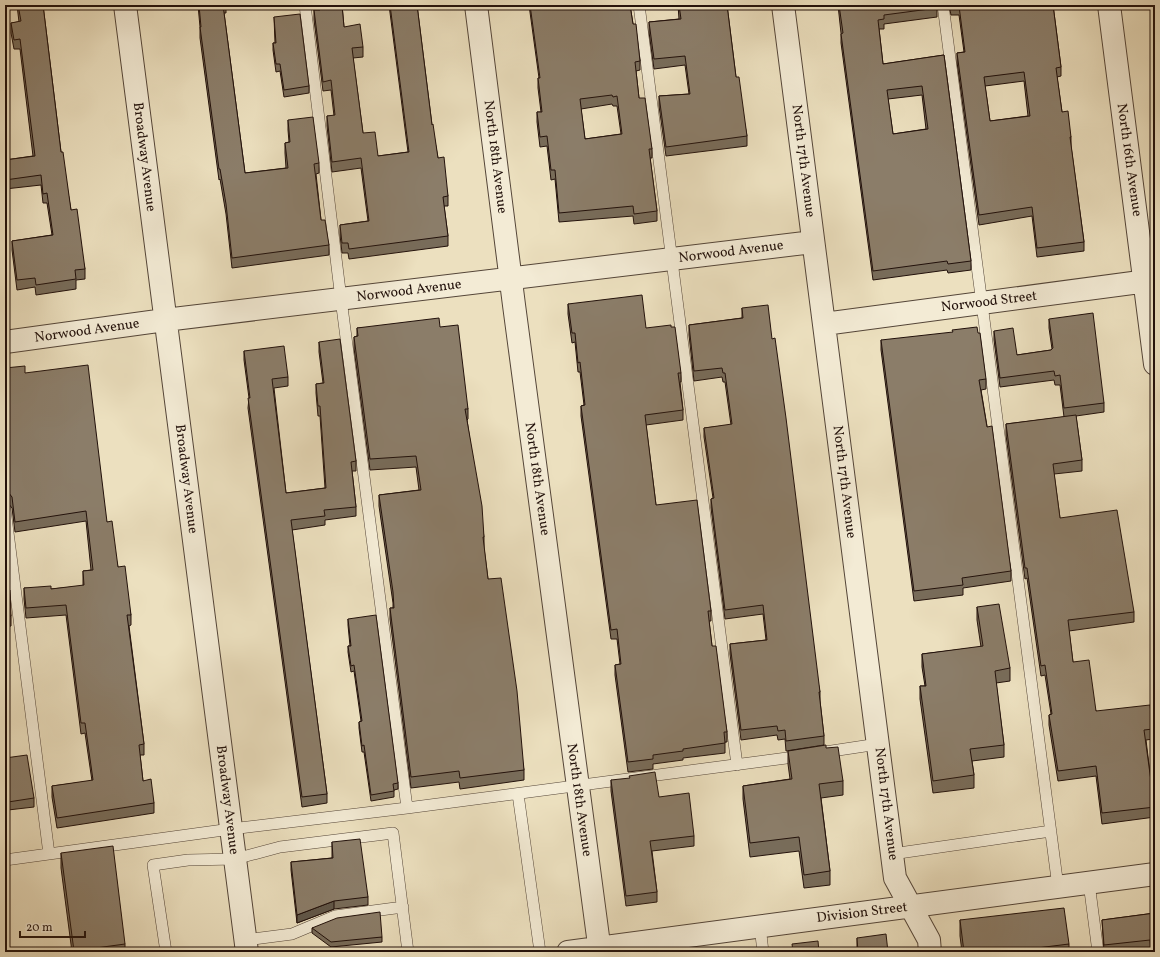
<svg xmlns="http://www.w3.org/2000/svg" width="1160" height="957" font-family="Vollkorn,serif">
  <rect width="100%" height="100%" fill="#ece0bf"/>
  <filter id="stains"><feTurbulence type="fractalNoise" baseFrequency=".005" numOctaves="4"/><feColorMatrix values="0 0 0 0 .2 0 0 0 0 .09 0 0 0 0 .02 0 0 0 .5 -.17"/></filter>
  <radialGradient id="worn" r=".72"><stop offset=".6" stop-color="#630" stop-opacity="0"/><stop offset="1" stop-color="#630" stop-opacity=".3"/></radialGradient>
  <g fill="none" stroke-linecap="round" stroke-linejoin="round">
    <defs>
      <path id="lane" d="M305 5 341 299 407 808
        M639 5 737 765
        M943 5 1058 887
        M5 509 49 854
        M825 752 878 744
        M518 794 540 952
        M892 854 1051 831
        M5 860 231 829 407 808 802 756
        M1089 883 1098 952
        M760 926 763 952
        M245 940 292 934 335 916 403 907
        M166 952 153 865 188 860 235 859 280 847 393 833 408 952"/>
      <path id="street" d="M125 5 247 952
        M476 5 514 305 600 952
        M783 5 895 878 929 940 930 952
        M1109 5 1155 364
        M824 324 1155 280
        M5 342 165 320 813 242
        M568 952 1155 874"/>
    </defs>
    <use href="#lane" stroke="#544538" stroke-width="12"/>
    <use href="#street" stroke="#544538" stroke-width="24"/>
    <use href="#lane" stroke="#f3ebd5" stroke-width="11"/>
    <use href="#street" stroke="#f3ebd5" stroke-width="22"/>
  </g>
  <path fill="#786c5a" stroke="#22110b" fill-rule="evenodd" d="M17 5H43L61 152 71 210 85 269V279L76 280V289L36 295 35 287 17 290 12 250V241L52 235 47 203H43L41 185 5 189V160L33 156 20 49H14L11 33V23L19 22Z
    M198 5H226V13H224L245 173 286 168 285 153V143L289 142 288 130V120L319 163V173L316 174 321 220 329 245V255L232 268 226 214 220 179 219 180 200 38V27Z
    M319 5H342L344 27 363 47V57L353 58 363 133 378 156 408 152 389 5H417L432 125 438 158 448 196V206H444L448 236V246L349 259 348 253H342L340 235V225L368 221 361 168 332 172 327 126V116H334L331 90 323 91 314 20V10H319Z
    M529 5H630L633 24 640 61V70L636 71 639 98 652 149V158H650L657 211V221L634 224 633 216 559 222 555 179 551 180 547 146 540 147 537 122V112H541L538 88V78H539ZM612 104 613 106H617L621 134 585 139 581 109Z
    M678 5H727L736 77 747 136V146L666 156 659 106V96L689 94 685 65 654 69 649 32V22L679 19Z
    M838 5H937V17L884 24V29H879L883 64 944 55 971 261V270L948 273 947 270 873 280 841 43V33ZM922 95 926 129 893 134 888 99Z
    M949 5H1053L1061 67V76L1057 77 1062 112 1071 137V146L1084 242V251L1037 257 1032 216 979 225 957 62V53L964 52 959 15H951ZM1024 81 1028 116 990 121 985 86Z
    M274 17 309 86V93L284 97 280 71 276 72 273 50V43H275Z
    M5 211 8 231V241H5Z
    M568 304 646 328 681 373V382H680L683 410V420L646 425 656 505 711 611V621H709L712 646 727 732V742H725V753L683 758V760L653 764V769L628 772 615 675V665L620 664 617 639H611L581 416V406L584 405 580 372H578L575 342 572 343 568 314Z
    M742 308 820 692V701L824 736V745L786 751 785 739 778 740 777 735 741 740 730 654V644L766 640 763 614 725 619 711 508V499L713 498 704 437V428L731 425 725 382H723L722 377 694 381 689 335V325L742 318Z
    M1049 319 1104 403V412L1076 416 1082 460V471L1054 474 1060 518 1134 612V622L1069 631 1073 662 1096 711 1153 729V739L1146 740 1151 781H1155V817L1102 824 1096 776 1058 781 1049 725V715L1051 714 1045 675 1041 676 1027 578 1025 579 1006 435V424L1064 417 1060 385H1055L1054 380 1000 387 994 340V331L1017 355 1051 350 1052 349 1049 328Z
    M440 327 468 409V419L467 420 484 537V548L488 579 524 770V780L460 789 459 782 411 788 390 619V608H393V603L379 506V495L419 490 416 467 370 470 354 348V337L357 336V328Z
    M881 340 986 379V389L981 390 1011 571V581L963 588V595L914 601 881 350Z
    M319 342 356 461V471H352L356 507V516L325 520V525L292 530 327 794V803L302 807 248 408 249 398 244 360V351L288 377V386L274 388 286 493 325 488 320 416H318L316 393V384L323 383 319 352Z
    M5 368 25 373 107 522 118 567 131 615V625L129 626 144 744V755H140L143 781 154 803V813L57 828 52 797V786L92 781 85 733 81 734 66 615 26 618 24 599V588L51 589 83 586V571L91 570 86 521 15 532 12 508 8 503 5 502V418H6L5 412Z
    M5 590 11 616V626L5 627Z
    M977 607 1010 668V681L996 683 1004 745V757L972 761 974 775V788L933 793 920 699V686H925L922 667V654L981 647 977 620Z
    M348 619 398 783V789L394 790V797L371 801 364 752H362L359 728V722L361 721 354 671 351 672 348 652V646H350L348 625Z
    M826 748 843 781V795L821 798 830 871V885L804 888 799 851 750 857 743 799V786L790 779 788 764V751Z
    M5 758 34 798V807L8 810 5 784Z
    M611 780 659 797 694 836V846L652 851 657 892V902L626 906 611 791Z
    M5 813 9 840V850L5 851Z
    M332 842 368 897V905L334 909 297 923 291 870V862L332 858Z
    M61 853 125 944V952H72L61 868Z
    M1155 913V952H1150V950L1133 952H1104L1102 920Z
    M960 920 1069 944V952H962L960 936Z
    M312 928 382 937V942L331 947 312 933Z
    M857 938 888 952H857Z"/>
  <path fill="#61584a" stroke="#22110b" d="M334 901V909L297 923V915Z"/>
  <path fill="#8b7d69" stroke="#22110b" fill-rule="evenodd" d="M18 5H43L61 152H63L71 210 77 209 85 269 75 270 76 279 36 285 35 278 17 280 12 241 53 235 47 193 43 194 41 175 5 180V160L35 156 20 39 14 40 11 23 21 21Z
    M199 5H223L245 173 288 168 285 143 290 142 288 120 313 117 319 163 314 164 321 220H325L329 245 232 258 226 204 220 169H219L200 27H201Z
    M320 5H342L344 27 360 24 363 47 352 48 363 133 375 132 378 156 409 152 390 5H417L432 125 433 124 438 158 444 157 448 196 443 197 448 236 349 249 348 243H342L340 225 369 221 361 158 332 162 327 116 335 115 331 80 323 82 314 10H320Z
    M530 5H630L633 24H636L640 61 635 62 639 98H645L652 149H649L657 211 634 214 633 206 559 213 555 170H551L547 136 540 137 537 112H542L538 78H540ZM612 95 613 97 617 96 622 134 585 139 580 99Z
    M679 5H727L736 77H739L747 136 666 147 659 96 690 94 685 56 654 59 649 22 681 19Z
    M839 5H937V8L884 15V19L878 20 883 64 944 55 971 261 948 264 947 261 873 271 841 34 843 33ZM922 86 928 129 893 134 887 90Z
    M951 5H1053L1061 67 1056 68 1062 112 1068 111 1071 137H1070L1084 242 1037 248 1032 207 979 215 957 53 965 52 959 6H951ZM1024 72 1030 116 990 121 984 77Z
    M300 14 309 86 284 90 280 64H276L273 43H276L274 17Z
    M5 211 8 231H5Z
    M642 295 646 328 671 325V327H675L681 373H678L683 410 645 415 656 505 697 500 711 611H708L712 646H716L727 732H724L725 743 683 749V751L653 755V759L628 762 615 665 621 664 617 629 611 630 581 406 585 405 580 362 578 363 575 333H572L568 304Z
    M768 305 772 339 775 338 786 418 820 692H819L824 736 786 741 785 730 778 731 777 726 741 730 730 644 767 640 763 605 725 610 711 499 714 498 704 428 732 424 725 373H723L722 368 694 371 689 325 743 318 742 308Z
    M1093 313 1104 403 1064 408 1060 375 1055 376 1054 371 1000 378 994 331 1013 328 1017 355 1051 350 1053 348 1049 319Z
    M439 318 440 327 458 325 468 409H465L482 506 484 537H483L488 579 501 578 517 691 524 770 460 778 459 771 411 777 390 608H394L393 592 379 495 421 490 416 456 370 459 354 337 358 336 357 328Z
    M977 327 978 333H980L986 379 979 380 987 427 992 426 1011 571 962 578 963 585 914 591 881 340 953 332 952 330Z
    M340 339 356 461 351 462 356 507 324 510 325 516 291 520 327 794 302 797 248 398H250L244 351 284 346 288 377 272 379 286 493 326 488 320 406H318L316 384 324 383 319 342Z
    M88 365 107 522 112 521 118 567 125 566 131 615H127L144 744 139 745 143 781 151 779 154 803 57 818 52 786 93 780 85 723H81L66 605 26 608 24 588 51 586V589L84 585 83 571 93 570 86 511 15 522 12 497 8 492H5V418H7L5 402V368L25 366V373Z
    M1076 415 1082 460 1053 464 1060 518 1117 510 1134 612 1068 620 1073 662 1089 660 1096 711 1150 705 1153 729 1144 730 1151 781H1155V807L1102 813 1096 766 1058 771 1049 715 1052 714 1045 665 1041 666 1027 568H1025L1006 424Z
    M5 590H10L11 616 5 617Z
    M999 604 1010 668 995 671 1004 745 970 749 974 775 933 781 920 686H926L922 654 983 646 977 607Z
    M376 615 398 783 393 784 394 791 371 795 364 745 362 746 359 722 362 721 354 665 351 666 348 646H351L348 619Z
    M826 745V748L838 747 843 781 819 784 830 871 804 875 799 837 750 843 743 786 792 779 788 751Z
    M27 755 34 798 8 802 5 775V758Z
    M655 772 659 797 689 793 694 836 650 841 657 892 626 896 611 780 630 778 629 776Z
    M6 812 9 840H5V813Z
    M360 839 368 897 334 901 297 915 291 862 333 858 332 842Z
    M113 846 125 944 74 951 61 853Z
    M1064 908 1069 944 1005 952H964L960 920Z
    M380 912 382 937 331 942 312 928 337 918Z
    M1155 913V952H1151L1150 940 1104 945 1102 920Z
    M886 934 888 952H858L857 938Z
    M818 941 819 952H793L792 944Z"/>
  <g text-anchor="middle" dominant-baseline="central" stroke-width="3.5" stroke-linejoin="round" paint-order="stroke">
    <g font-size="14" fill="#22110b" stroke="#f3ebd5">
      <text transform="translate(144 157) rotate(83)">Broadway Avenue</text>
      <text transform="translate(495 157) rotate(83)">North 18th Avenue</text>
      <text transform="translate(1129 160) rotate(82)">North 16th Avenue</text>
      <text transform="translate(803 161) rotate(83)">North 17th Avenue</text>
      <text transform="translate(731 252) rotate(-7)">Norwood Avenue</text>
      <text transform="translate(409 291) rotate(-7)">Norwood Avenue</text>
      <text transform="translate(989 302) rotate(-7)">Norwood Street</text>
      <text transform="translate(87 331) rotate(-8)">Norwood Avenue</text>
      <text transform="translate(186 479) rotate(83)">Broadway Avenue</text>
      <text transform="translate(537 479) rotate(82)">North 18th Avenue</text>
      <text transform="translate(844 482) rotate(83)">North 17th Avenue</text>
      <text transform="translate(227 800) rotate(83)">Broadway Avenue</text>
      <text transform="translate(579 800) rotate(82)">North 18th Avenue</text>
      <text transform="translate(886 804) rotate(83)">North 17th Avenue</text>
      <text transform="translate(862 913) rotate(-7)">Division Street</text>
    </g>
  </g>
  <rect width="1160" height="957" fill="none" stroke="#ece0bf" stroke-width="20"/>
  <rect x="6" y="6" width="1148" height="945" fill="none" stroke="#22110b" stroke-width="2"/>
  <rect x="10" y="10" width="1140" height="937" fill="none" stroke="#22110b"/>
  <path d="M20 931v6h65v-6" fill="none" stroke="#22110b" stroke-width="2"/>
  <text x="26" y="931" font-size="12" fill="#22110b" stroke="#f3ebd5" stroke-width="3" paint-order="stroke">20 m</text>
  <rect width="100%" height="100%" filter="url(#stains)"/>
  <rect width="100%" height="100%" fill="url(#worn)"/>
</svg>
